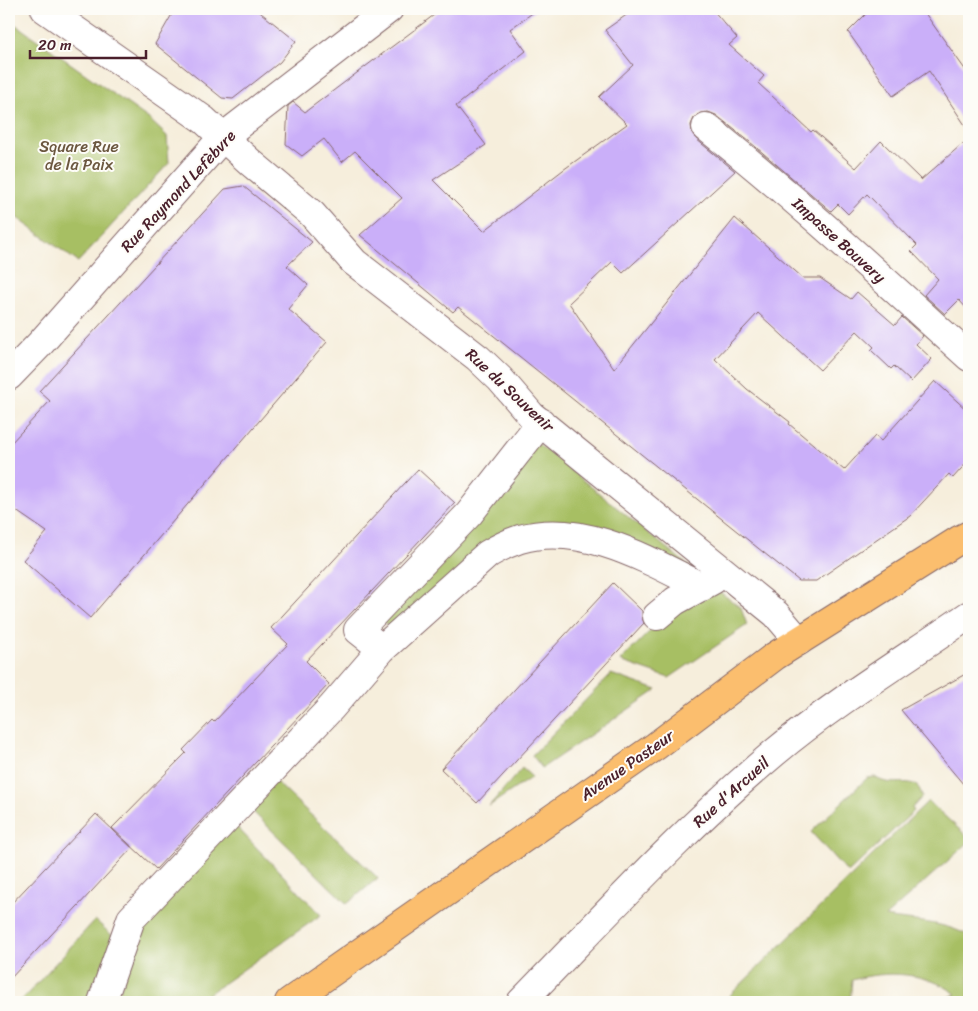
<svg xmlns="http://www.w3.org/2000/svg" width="978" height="1011" font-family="Sriracha,sans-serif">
  <rect width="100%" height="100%" fill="#fdfcf7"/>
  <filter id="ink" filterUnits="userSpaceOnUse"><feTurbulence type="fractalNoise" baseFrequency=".02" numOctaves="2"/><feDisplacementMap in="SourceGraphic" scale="10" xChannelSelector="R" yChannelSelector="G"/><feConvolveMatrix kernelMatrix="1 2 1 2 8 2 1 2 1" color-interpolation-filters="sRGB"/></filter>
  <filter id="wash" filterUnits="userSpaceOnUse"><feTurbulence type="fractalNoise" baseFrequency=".0096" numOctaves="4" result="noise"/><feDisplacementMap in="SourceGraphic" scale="20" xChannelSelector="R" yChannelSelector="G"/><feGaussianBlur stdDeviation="1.12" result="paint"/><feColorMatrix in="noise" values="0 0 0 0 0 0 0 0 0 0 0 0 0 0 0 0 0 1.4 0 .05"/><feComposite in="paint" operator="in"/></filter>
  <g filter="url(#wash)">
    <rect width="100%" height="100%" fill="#f6eedc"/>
    <path fill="#a7bf64" stroke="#786f48" d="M9 20 149 119 167 136 169 163 78 262 9 212Z
      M536 442 706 580 538 527 395 631 378 618Z
      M715 588 741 608 747 625 669 678 620 661 660 621Z
      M611 674 657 690 542 768 532 755Z
      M522 768 532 777 489 806Z
      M875 777C893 791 918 771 922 797L912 808 914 811 848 873 811 832 867 778Z
      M275 781 378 878 347 904 250 809Z
      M928 801 969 838V842L885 917C914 922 943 921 969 936V1002H942V1000L956 994C927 972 886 970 852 980L850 1002H723Z
      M234 824 321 915 197 1002H116L141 924Z
      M95 920 114 937 93 1002H20Z"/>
    <g id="blocks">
      <path fill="#caaff9" d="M175 9H256L296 41 280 62 233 99 222 98 155 44Z
        M442 9H538L510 29 526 51 456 106 486 145 433 180 484 231 563 170 627 124 599 97 633 65 605 30 635 9H712L737 38 729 45 764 76 758 83 811 132 813 130 856 168 881 141 921 180 969 138V311L959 300 945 314 924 295 938 279 911 251 917 245 867 194 848 214 838 204 831 211 750 142 716 115 708 112 700 113 694 118 691 125 692 133 696 139 735 171 623 273 612 262 569 303 614 369 735 218 803 278H820L851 299 857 292 895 325 902 317 923 336 916 344 932 359 911 382 894 366 891 369 871 350 874 347 857 331 820 370 758 313 715 359 747 389 790 422 789 424 844 470 875 436 881 441 935 381 969 412V460L953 478 949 474 910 516 816 581H799L458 307 453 312 360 235 402 198 355 151 342 162 324 139 302 156 286 144 288 106 293 102 305 112Z
        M871 9H922L969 75V131L929 71 893 96 848 32Z
        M243 186 312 242 287 266 308 285 288 309 327 342 90 618 23 560 47 532 9 506V445L50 401 39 391 225 189Z
        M418 469 455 503 306 661 329 684 156 869 112 828 186 753 183 750 212 720 214 722 288 644 271 628Z
        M613 583 642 611V618L644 623 477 803 441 769Z
        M969 672V791L901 710Z
        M96 814 132 848 9 980V906Z"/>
    </g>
  </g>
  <g filter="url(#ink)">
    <use href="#blocks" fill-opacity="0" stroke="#866769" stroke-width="1"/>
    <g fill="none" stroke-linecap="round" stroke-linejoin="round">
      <defs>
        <path id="minor" d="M45 9 204 120 250 162 312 214 354 262 478 358 500 379 531 415 776 614 799 641
          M706 127C797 199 883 279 969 357
          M9 376 39 345 223 137 389 9
          M541 422 469 514 358 630 382 649 488 554C498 548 508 543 520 539 582 521 648 560 702 587
          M657 616 675 601 713 580
          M102 1002 131 919 331 708 382 649
          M521 1002C603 918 684 829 774 753 835 702 904 660 969 615"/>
        <path id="major" d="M289 1002 656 746 775 656 959 540 969 535"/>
      </defs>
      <use href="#minor" stroke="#866769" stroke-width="30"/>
      <use href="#major" stroke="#866769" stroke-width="30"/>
      <use href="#minor" stroke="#fff" stroke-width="28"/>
      <use href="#major" stroke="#fbbe6e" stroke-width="28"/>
    </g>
  </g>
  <g text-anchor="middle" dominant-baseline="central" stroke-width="4" stroke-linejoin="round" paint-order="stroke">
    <g font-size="16" fill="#6b573f" stroke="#fdfcf7">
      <text x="79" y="146">Square Rue<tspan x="79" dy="18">de la Paix</tspan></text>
    </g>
    <g font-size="16" fill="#4a1f2b" stroke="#fdfcf7">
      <text transform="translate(178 191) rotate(-47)">Rue Raymond Lefèbvre</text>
      <text transform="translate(839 240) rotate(42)">Impasse Bouvery</text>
      <text transform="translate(510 390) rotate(43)">Rue du Souvenir</text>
      <text transform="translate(627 765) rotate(-35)">Avenue Pasteur</text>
      <text transform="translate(731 792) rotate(-42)">Rue d'Arcueil</text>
    </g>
  </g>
  <rect width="978" height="1011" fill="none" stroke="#fdfcf7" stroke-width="30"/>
  <path d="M30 50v8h116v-8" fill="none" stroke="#4a1f2b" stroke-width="2.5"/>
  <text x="38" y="50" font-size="15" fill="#4a1f2b" stroke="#fdfcf7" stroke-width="4" paint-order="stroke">20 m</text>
</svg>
